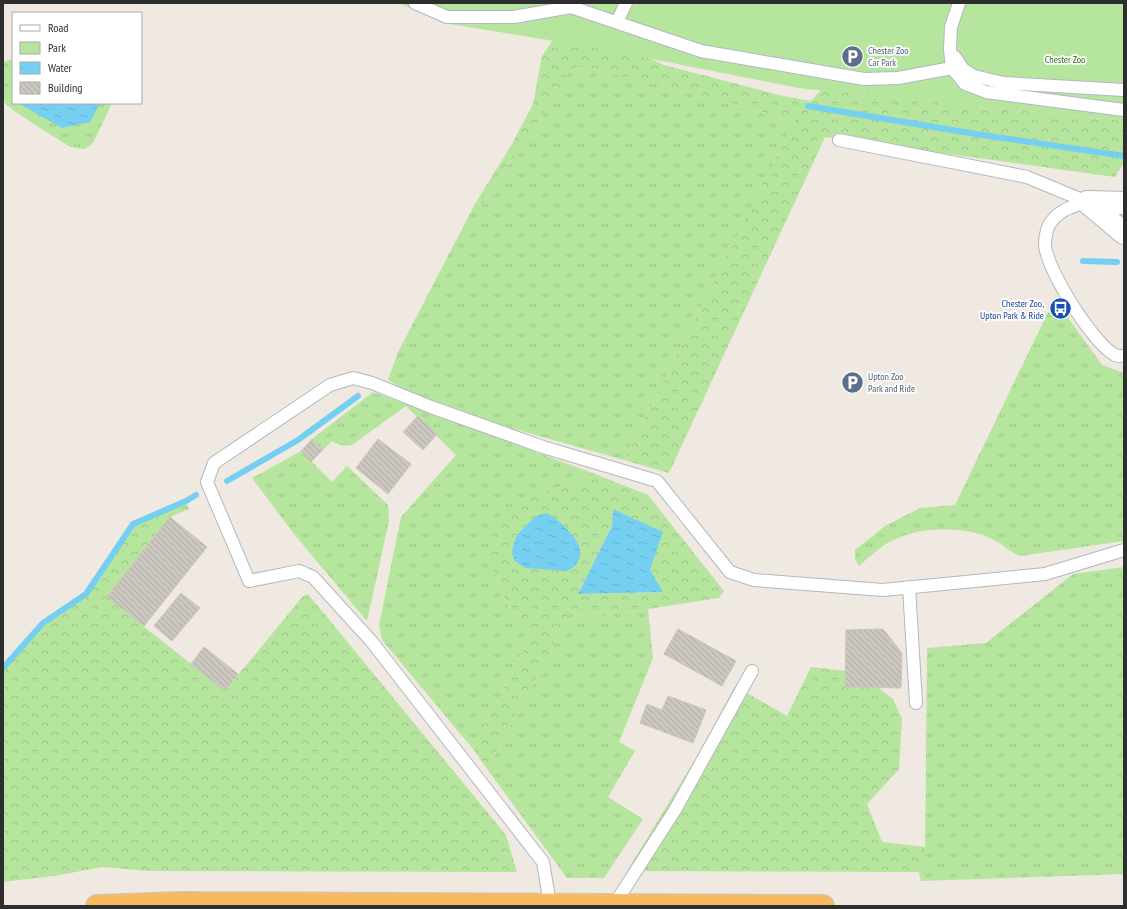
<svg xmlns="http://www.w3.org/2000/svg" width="1127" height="909" font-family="'PT Sans Narrow',sans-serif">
  <defs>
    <pattern id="grass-tufts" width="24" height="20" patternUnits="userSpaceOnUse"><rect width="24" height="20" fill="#b6e59e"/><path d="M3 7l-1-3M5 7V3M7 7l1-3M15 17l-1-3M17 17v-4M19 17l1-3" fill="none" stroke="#9dc588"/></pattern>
    <pattern id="forest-crowns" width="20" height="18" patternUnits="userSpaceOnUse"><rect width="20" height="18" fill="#b6e59e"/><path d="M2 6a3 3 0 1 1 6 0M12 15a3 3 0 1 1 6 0" fill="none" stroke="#9dc588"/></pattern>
    <pattern id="water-ripples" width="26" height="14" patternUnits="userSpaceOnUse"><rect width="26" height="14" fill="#75cff0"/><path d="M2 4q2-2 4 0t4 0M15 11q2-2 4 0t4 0" fill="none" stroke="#66b2ce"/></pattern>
    <pattern id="building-back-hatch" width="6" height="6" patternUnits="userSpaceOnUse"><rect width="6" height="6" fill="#cbc7bf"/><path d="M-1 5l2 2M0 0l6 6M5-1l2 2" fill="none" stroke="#afaba4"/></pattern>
  </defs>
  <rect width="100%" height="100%" fill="#efe9e1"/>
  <path fill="url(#grass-tufts)" d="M13 59V103H112L93 143 85 149 70 147 14 111 5 103 3 96V62Z
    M579 65 770 114 797 117 624 460 500 425 407 391 388 380 398 352 475 204 483 203 505 169 533 133 563 77Z
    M1048 312 1066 315 1102 365 1124 373V541L1020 556C1010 552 1004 545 994 540 964 524 911 526 883 546 874 552 867 559 859 566L855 559V550L885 526 920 508 955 505Z
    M373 392 595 474 567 486 547 490 494 573 508 606 520 624 532 633 473 749 382 640 379 625 401 517 456 455 406 406 352 445C344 447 339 445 332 441L323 450 312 439Z
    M301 451 332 482 347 466 388 505 389 521 367 621 294 534 252 478Z
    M1124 567V874L921 881 919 872 925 866 927 648 986 643 1073 574Z
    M648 609 653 658 619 742 635 751 608 797 643 819 604 878H567L487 769 553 647 558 623 572 612 596 617Z"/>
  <path fill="url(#forest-crowns)" fill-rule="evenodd" d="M558 33 628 48 664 65 783 96 811 101 821 90 1124 121V162L1115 177 825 137 669 473 624 460 796 118 770 114 579 65 563 77 533 133 505 169 483 203 475 204 512 144 533 104 542 56Z
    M595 474 648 495 724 591 719 598 596 617 572 612 558 623 553 647 487 769 473 749 532 633 520 624 508 606 494 573 489 536 493 526 507 510 547 490 567 486ZM613 509 662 532 650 570 662 592 578 594 612 526Z
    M186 501 189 509 170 517 107 597 225 691 303 596 308 594 506 835 517 872 148 871 103 867 54 876 3 882V668L43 623 86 594 133 524Z
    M811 667 845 671V687L879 688 893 699 902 719 899 769 867 804 882 842 925 847V866L919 872 627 871 699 753 735 686 787 716Z"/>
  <path fill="#b6e59e" d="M399 3H1124V121L798 88 592 47 443 23Z"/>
  <path fill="url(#water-ripples)" d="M18 103H100L90 122 62 128Z
    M613 509 663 532 650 570 663 592 578 594 612 526Z
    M546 513C554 516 559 521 566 528 579 541 590 559 567 571L525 568 514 560 512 549 517 535 536 516Z"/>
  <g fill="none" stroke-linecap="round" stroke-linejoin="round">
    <path stroke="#75cff0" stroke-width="6" d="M808 106 976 134 1124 156
      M1083 261 1117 262
      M227 481 298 440 358 396
      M3 668 43 623 86 594 133 524 186 501 196 495"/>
  </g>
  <path fill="url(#building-back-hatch)" stroke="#cbc5ba" d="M418 416 437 434 423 450 403 432Z
    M312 439 323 450 311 462 301 451Z
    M378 439 411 464 388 494 356 468Z
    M170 517 207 547 144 626 107 597Z
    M181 593 200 608 172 641 154 626Z
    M678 629 736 661 722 686 664 654Z
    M883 629 902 653 901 688 845 687 846 630Z
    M204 647 238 674 225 691 191 664Z
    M668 696 706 710 693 743 640 723 647 704 662 710Z"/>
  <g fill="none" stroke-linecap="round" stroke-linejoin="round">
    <defs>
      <path id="service" d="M415 3 447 17H514L571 7 701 51 864 79 898 78 952 68
        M959 3 951 27 950 49 952 68 965 84 986 92 1124 110
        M617 22 626 3
        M955 57 963 69 974 76 1004 83 1124 90
        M839 140 1027 177 1087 202
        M1087 202C1071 207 1058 210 1049 225 1047 229 1045 238 1045 243 1044 266 1094 345 1115 355 1117 356 1121 356 1124 356
        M909 587 916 703
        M550 904 543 862 372 642 313 577 299 571 249 581 207 482 214 463 330 385 353 378 372 383 431 407 543 447 657 481 730 572 754 580 883 590 1045 574 1124 550
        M614 905 675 810 752 671"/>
      <path id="minor" d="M1087 202 1124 233
        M1087 202 1124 203"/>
      <path id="trunk" d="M97 906 180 903 823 906"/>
    </defs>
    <use href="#service" stroke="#b4b7c1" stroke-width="14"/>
    <use href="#minor" stroke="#b4b7c1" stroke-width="24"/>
    <use href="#trunk" stroke="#c9c9c9" stroke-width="24"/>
    <use href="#service" stroke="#fff" stroke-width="12"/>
    <use href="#minor" stroke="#fff" stroke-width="22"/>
    <use href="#trunk" stroke="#f8ba60" stroke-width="22"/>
  </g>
  <defs>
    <symbol id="parking-disc" viewBox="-11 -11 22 22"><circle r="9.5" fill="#5c6f8a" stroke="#fff"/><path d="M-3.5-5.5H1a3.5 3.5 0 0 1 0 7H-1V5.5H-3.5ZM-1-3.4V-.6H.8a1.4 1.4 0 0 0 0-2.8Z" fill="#fff"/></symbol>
    <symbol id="bus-disc" viewBox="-11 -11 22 22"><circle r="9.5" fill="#1a4fb4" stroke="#fff"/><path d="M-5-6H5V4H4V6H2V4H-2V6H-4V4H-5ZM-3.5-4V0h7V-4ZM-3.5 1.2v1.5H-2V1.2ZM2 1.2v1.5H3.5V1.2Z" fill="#fff"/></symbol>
  </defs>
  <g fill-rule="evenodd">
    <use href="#parking-disc" x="840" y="44" width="25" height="25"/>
    <use href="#bus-disc" x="1048" y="296" width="25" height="25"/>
    <use href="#parking-disc" x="840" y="370" width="25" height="25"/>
  </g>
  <g text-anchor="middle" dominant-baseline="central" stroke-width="3.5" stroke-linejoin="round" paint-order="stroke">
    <g font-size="10" fill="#4e5e75" stroke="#fff" text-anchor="start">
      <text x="868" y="50">Chester Zoo<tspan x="868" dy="12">Car Park</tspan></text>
      <text x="868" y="376">Upton Zoo<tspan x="868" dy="12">Park and Ride</tspan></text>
    </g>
    <g font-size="10" fill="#2c6e1b" stroke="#fff">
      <text x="1065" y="59">Chester Zoo</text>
    </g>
    <g font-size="10" fill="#164399" stroke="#fff" text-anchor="end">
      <text x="1044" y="303">Chester Zoo,<tspan x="1044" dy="12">Upton Park &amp; Ride</tspan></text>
    </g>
  </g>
  <rect width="1127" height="909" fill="none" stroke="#2e2e2e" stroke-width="8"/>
  <rect x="12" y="12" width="130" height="92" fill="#ffffff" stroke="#ababab"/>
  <rect x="20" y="25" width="20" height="6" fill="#ffffff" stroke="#ababab"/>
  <text x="48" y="32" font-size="12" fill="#2e2e2e">Road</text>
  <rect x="20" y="42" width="20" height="12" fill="#b6e59e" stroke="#ababab"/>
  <text x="48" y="52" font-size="12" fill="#2e2e2e">Park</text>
  <rect x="20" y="62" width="20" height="12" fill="url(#water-ripples)" stroke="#ababab"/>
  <text x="48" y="72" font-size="12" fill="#2e2e2e">Water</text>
  <rect x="20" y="82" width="20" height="12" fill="url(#building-back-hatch)" stroke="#ababab"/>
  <text x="48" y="92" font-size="12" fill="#2e2e2e">Building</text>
</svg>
